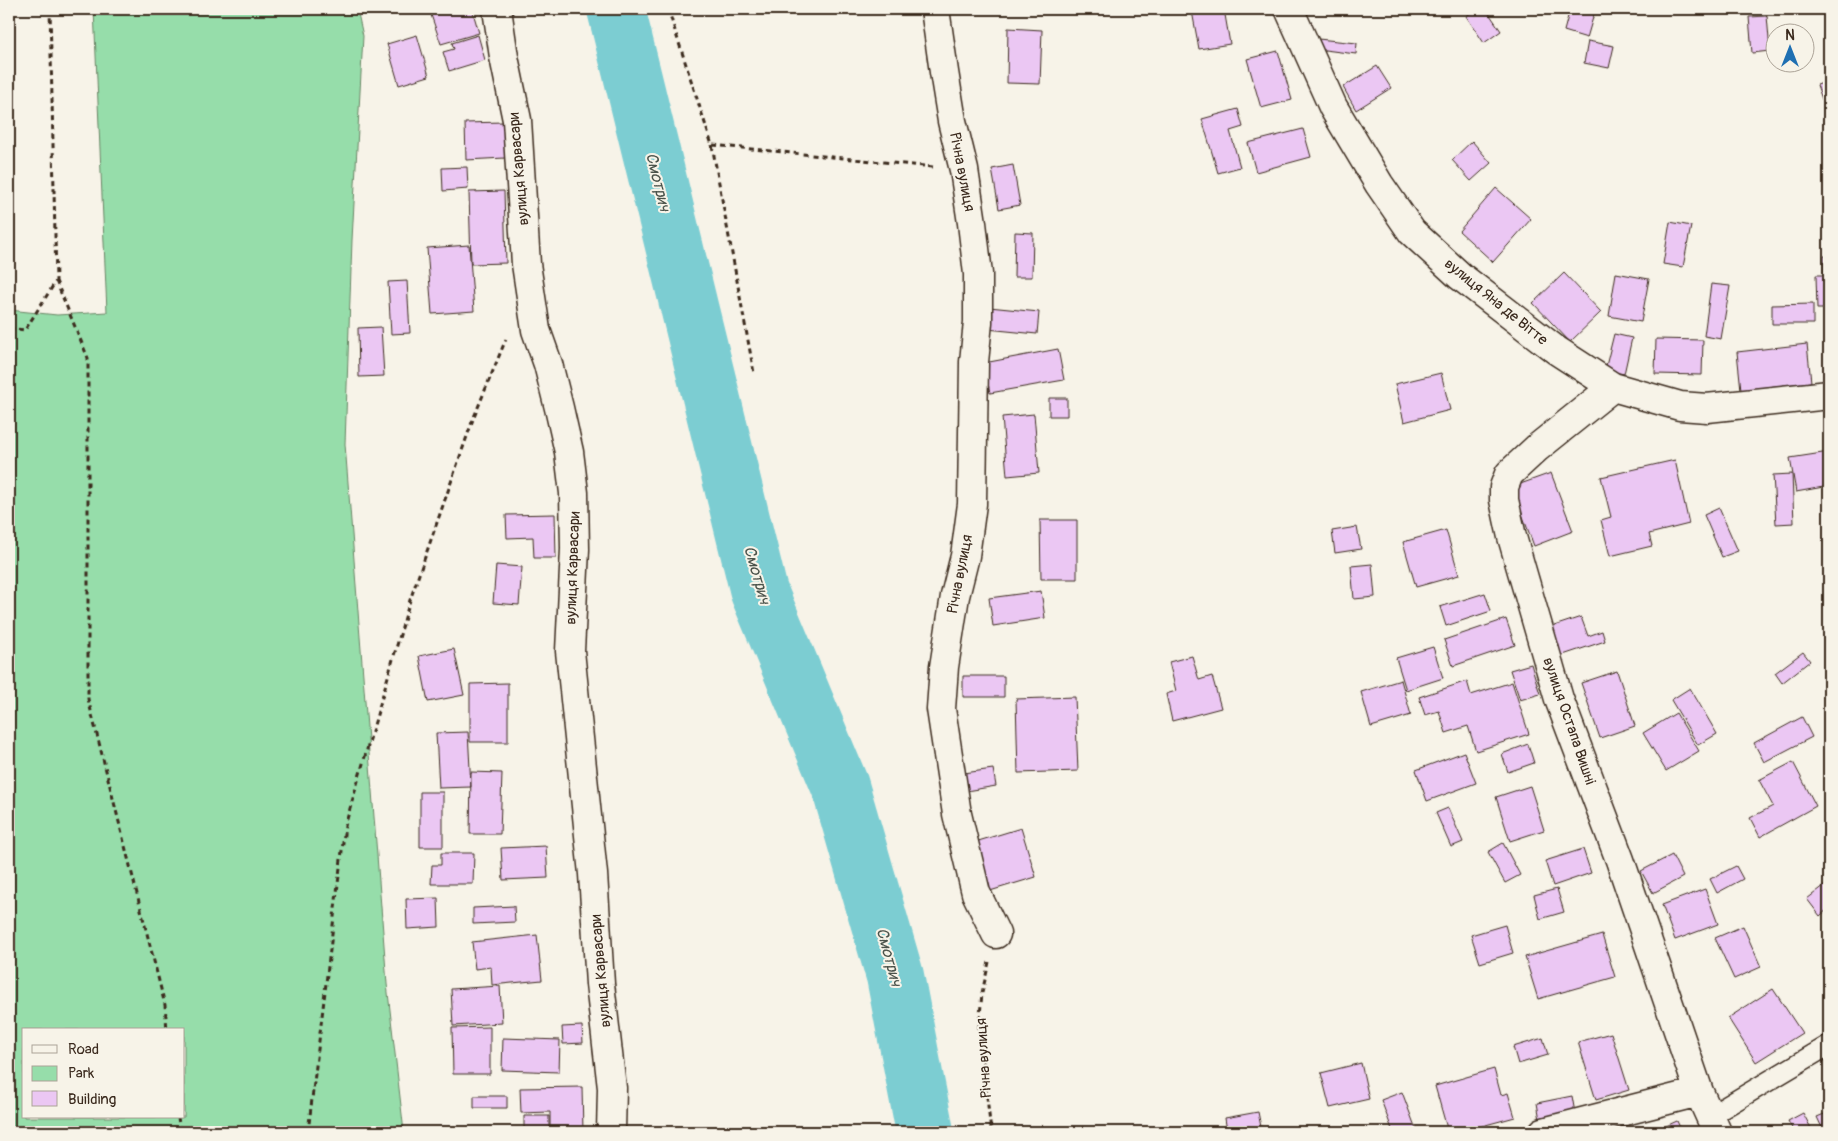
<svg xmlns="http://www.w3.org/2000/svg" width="1838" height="1141" font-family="Pangolin,sans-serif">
  <rect width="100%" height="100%" fill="#f7f3e8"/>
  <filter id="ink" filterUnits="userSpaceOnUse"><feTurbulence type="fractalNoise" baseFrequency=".02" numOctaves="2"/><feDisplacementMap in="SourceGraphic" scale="10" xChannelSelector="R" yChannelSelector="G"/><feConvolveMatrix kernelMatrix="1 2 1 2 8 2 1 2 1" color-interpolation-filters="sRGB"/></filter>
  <g filter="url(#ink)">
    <path fill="#96ddaa" stroke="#688464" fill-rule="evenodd" d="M94 9H357L363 36 352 240 345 444 387 984 404 1132H9V310L57 315 107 312ZM24 1030H184V1117H24Z"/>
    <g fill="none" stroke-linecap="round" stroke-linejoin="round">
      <path stroke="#7ccdd2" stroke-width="58" d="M616 9 759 592 840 786 895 976 925 1132"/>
    </g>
    <path fill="#ebc7f3" stroke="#3b2a1e" d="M429 9H472L479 33 441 44Z
      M1203 9H1224L1230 44 1199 49 1192 11Z
      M1478 9H1486L1501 31 1484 43 1466 16Z
      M1570 9 1594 14 1587 38 1564 31Z
      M1767 16 1770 51 1752 53 1749 17Z
      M1008 28 1042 30 1040 84 1007 83Z
      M417 35 429 76 399 85 387 44Z
      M478 35 485 60 449 71 443 52 454 49 452 43Z
      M1318 39 1357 43 1356 54 1317 49Z
      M1588 41 1614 46 1609 68 1584 63Z
      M1278 51 1292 100 1261 108 1247 59Z
      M1377 66 1391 88 1356 110 1343 87Z
      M1829 81V100L1823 102 1817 85Z
      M1238 109 1243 127 1230 131 1240 167 1218 173 1202 119Z
      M504 122 505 158 466 160 465 123Z
      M1303 129 1311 157 1256 172 1248 143Z
      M1472 141 1491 163 1471 181 1452 160Z
      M1013 165 1020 205 999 209 992 169Z
      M467 167 468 189 443 191 442 168Z
      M1496 188 1531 219 1493 262 1459 231Z
      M504 191 506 263 471 264 469 192Z
      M1670 222 1691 226 1683 267 1663 264Z
      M1015 232 1033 233 1032 277H1014Z
      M469 245 474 311 432 314 427 248Z
      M1824 256H1829V309H1817L1816 275H1824Z
      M1564 273 1601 312 1570 342 1533 303Z
      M1616 273 1649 279 1641 322 1609 316Z
      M407 281 410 333 391 334 388 282Z
      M1711 284 1730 286 1721 339 1704 336Z
      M1813 304V324H1772V305Z
      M989 307 1039 312 1037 334 987 329Z
      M381 327 384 376 359 377 358 328Z
      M1614 334 1632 338 1624 374 1605 370Z
      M1656 339 1703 340 1702 375 1655 374Z
      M1807 344 1811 382 1741 390 1737 352Z
      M1058 349 1064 380 990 393 984 363Z
      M1441 373 1450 410 1404 422 1395 384Z
      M1049 398H1067V416H1049Z
      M1034 414 1039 473 1007 476 1002 417Z
      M1829 452V486L1796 492 1790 458Z
      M1675 460 1689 524 1649 534 1652 546 1610 556 1601 520 1611 517 1601 477Z
      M1551 473 1573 531 1534 546 1512 487Z
      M1792 474 1794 523 1776 524 1773 475Z
      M1719 508 1738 551 1722 557 1704 515Z
      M555 514 556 558H534L533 537 507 538 506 515Z
      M1040 520H1077V579H1041Z
      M1357 527 1361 549 1335 553 1332 531Z
      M1446 530 1459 575 1416 587 1403 542Z
      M1372 564 1375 597 1354 599 1351 566Z
      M496 565 522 567 519 605 493 603Z
      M1041 591 1045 618 993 626 989 598Z
      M1485 593 1491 611 1446 626 1440 607Z
      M1581 617 1588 636 1602 631 1605 641 1560 656 1551 627Z
      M1506 619 1515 645 1453 666 1444 640Z
      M1433 647 1443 678 1406 690 1396 658Z
      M454 649 464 695 428 702 419 656Z
      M1803 652 1810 661 1782 683 1775 673Z
      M1192 656 1199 680 1212 676 1221 708 1172 721 1166 694 1176 691 1169 662Z
      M1531 664 1540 694 1520 700 1510 670Z
      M1617 671 1635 726 1600 738 1581 683Z
      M963 676H1004V697H963Z
      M1401 680 1411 715 1371 727 1361 692Z
      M1467 681 1471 695 1512 682 1529 734 1476 751 1468 726 1446 733 1439 711 1425 715 1419 697Z
      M508 683V742H470V684Z
      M1690 688 1717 734 1698 745 1671 700Z
      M1075 697 1078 771 1018 773 1016 699Z
      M1676 713 1699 751 1666 771 1643 733Z
      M1802 717 1812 737 1764 762 1754 743Z
      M468 732 471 787 439 788 436 733Z
      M1528 744 1534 763 1508 772 1502 754Z
      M1464 752 1476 783 1427 801 1416 770Z
      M1793 762 1816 806 1760 837 1750 818 1773 806 1759 780Z
      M993 769 996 786 966 791 964 773Z
      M471 772 502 773 500 834H470Z
      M1530 786 1544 830 1510 841 1496 797Z
      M420 792H443V847H420Z
      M1448 808 1463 842 1451 847 1436 813Z
      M1021 828 1036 877 990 891 975 842Z
      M1503 843 1520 875 1505 883 1488 852Z
      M546 846 548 878 503 880 501 848Z
      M1583 849 1591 873 1553 886 1545 861Z
      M441 853H474L473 884H431L432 865H441Z
      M1672 855 1683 877 1653 893 1641 871Z
      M1736 866 1743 879 1717 893 1710 879Z
      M1829 882V908L1820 916 1807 899Z
      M1557 889 1564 912 1540 919 1534 895Z
      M1705 889 1718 924 1675 940 1662 905Z
      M438 898 439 927 407 929 406 899Z
      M514 906 515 922 473 924V908Z
      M1505 925 1513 953 1480 963 1471 935Z
      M1743 926 1761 967 1734 979 1715 938Z
      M537 935 542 980 492 985 491 967 475 969 472 942Z
      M1602 935 1615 977 1538 999 1525 957Z
      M500 986 502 1023 453 1026 451 989Z
      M1773 989 1802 1033 1756 1062 1728 1018Z
      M582 1026 583 1043 563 1044 562 1027Z
      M490 1027V1074H453L452 1028Z
      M1611 1033 1629 1090 1596 1100 1578 1042Z
      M503 1038 560 1040 559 1072 502 1070Z
      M1543 1038 1548 1055 1518 1064 1513 1047Z
      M1361 1063 1369 1099 1330 1108 1321 1073Z
      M1494 1069 1501 1095 1508 1093 1515 1117 1460 1132H1448L1435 1086Z
      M582 1087 583 1132H550V1112L521 1113 520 1088Z
      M1402 1092 1417 1132H1393L1381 1100Z
      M474 1096H507V1108H474Z
      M1572 1096 1575 1113 1540 1120 1537 1103Z
      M1258 1112 1262 1132 1276 1129V1132H1227L1225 1118Z
      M1829 1112V1132H1824L1817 1117Z
      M1803 1113 1813 1132H1794L1788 1121Z
      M524 1116H549V1128H524Z
      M1677 1121 1682 1132H1666L1664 1127Z"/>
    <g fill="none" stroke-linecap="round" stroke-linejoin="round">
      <defs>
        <path id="service" d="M1710 1116 1829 1045"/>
        <path id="minor" d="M497 9 504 57 517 120 526 264 536 330 548 364 559 408 569 452 574 493 575 549 570 651 593 874 600 984 612 1088 611 1132
          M935 9 944 72 952 121 964 170 972 223 978 274V322L974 362 972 504 965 556 955 596 944 667 941 709 957 814 976 893 996 934
          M1289 9 1333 107 1379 184 1412 232 1460 276 1556 350 1613 387 1680 406 1707 408 1829 395
          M1613 387 1537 448 1509 474 1504 487V500L1512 537 1559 699 1620 860 1699 1092 1717 1132
          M1543 1132 1699 1092"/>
      </defs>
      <use href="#service" stroke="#3b2a1e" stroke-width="22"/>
      <use href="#minor" stroke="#3b2a1e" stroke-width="31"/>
      <path stroke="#3b2a1e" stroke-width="3" stroke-dasharray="5 4" stroke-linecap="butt" d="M668 9 712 145 933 167
        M712 145 754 373
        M56 281 88 358V699L165 1005 167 1030
        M9 328 25 330 56 281 50 9
        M989 962 982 993 979 1027 991 1132
        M178 1117 180 1132
        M308 1132 345 826 410 600 472 422 506 339"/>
      <use href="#service" stroke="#f7f3e8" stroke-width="19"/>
      <use href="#minor" stroke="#f7f3e8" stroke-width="28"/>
    </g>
  </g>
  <g text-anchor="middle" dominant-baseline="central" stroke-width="4" stroke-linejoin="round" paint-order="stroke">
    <g font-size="15" fill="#3b2a1e" stroke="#f7f3e8">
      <text transform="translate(519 169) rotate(-95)">вулиця Карвасари</text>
      <text transform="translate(962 172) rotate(79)">Річна вулиця</text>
      <text transform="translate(1496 302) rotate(39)">вулиця Яна де Вітте</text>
      <text transform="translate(573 568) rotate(-88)">вулиця Карвасари</text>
      <text transform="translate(960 574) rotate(-79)">Річна вулиця</text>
      <text transform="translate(1569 721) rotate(71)">вулиця Остапа Вишні</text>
      <text transform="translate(601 971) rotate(-95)">вулиця Карвасари</text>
      <text transform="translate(984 1058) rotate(-94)">Річна вулиця</text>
    </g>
    <g font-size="16" font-style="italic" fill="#4b534b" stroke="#f7f3e8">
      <text transform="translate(658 182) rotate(76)">Смотрич</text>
      <text transform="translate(757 575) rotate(74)">Смотрич</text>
      <text transform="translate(889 957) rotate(75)">Смотрич</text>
    </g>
  </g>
  <rect width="1838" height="1141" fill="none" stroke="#f7f3e8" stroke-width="30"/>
  <rect x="15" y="15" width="1808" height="1111" fill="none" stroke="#3b2a1e" stroke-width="2" filter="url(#ink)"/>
  <rect x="22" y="1028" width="162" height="90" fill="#f7f3e8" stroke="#aca397"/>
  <rect x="32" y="1045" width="25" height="8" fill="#f7f3e8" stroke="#aca397"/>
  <text x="68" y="1054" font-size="15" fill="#3b2a1e">Road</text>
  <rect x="32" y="1066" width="25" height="15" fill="#96ddaa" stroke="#aca397"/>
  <text x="68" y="1078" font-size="15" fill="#3b2a1e">Park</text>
  <rect x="32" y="1091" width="25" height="15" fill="#ebc7f3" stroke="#aca397"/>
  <text x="68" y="1104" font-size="15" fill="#3b2a1e">Building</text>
  <g transform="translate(1790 48)"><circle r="24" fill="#f7f3e8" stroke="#aca397"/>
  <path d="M0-4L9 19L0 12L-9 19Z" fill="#1f6fb2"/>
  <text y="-8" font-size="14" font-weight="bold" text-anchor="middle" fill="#3b2a1e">N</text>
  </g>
</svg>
